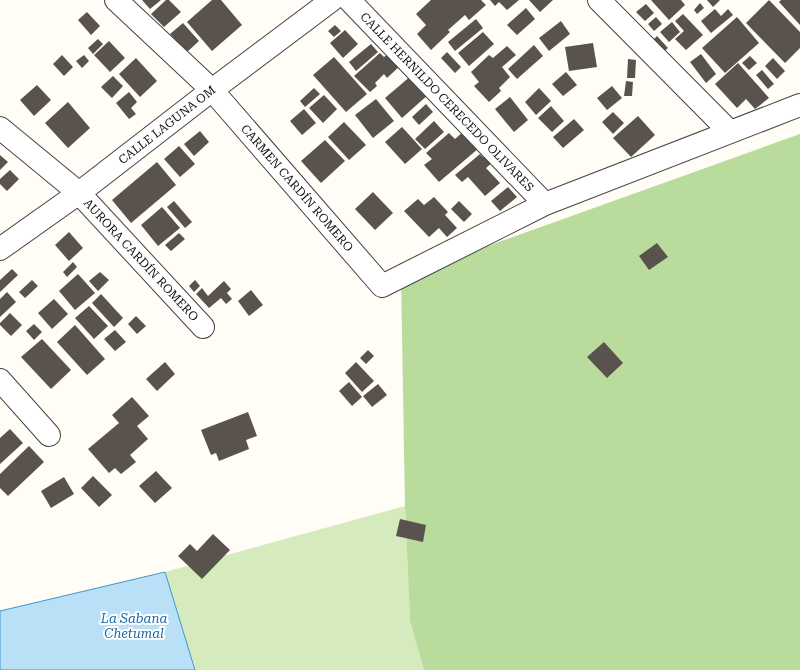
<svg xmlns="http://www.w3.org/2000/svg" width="800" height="670" font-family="'Roboto Serif',serif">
  <rect width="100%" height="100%" fill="#fffdf5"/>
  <path fill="#d5ebbd" d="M405 506 410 621 424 670H195L165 572Z"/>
  <path fill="#b9dc9c" d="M800 134V670H424L410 621 405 506 401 277Z"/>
  <path fill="#b9e0f7" stroke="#3f96cf" d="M165 572 195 670H0V611Z"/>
  <path fill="#5a524d" d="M142 0H161L150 9Z
    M166 0H169L181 12 164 27 151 14Z
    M212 0H221L242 25 212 51 187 22Z
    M431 0H481L486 5 469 20 465 15 448 30 450 32 431 50 417 34 426 25 416 14Z
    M490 0H519L507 10 499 2 495 6Z
    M529 0H553L540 12Z
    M651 0H681L685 5 669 20Z
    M707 0H720L713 7Z
    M769 0 800 32V48L785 63 746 23Z
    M781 0H800V25L779 2Z
    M700 3 704 8 697 14 694 10Z
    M646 4 654 13 645 21 636 12Z
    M526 8 535 19 517 35 507 25Z
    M715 9 721 16 728 9 733 15 711 33 701 21Z
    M87 12 100 26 91 35 78 20Z
    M683 14 703 35 686 50 675 39 684 31 675 21Z
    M656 17 662 24 654 31 648 24Z
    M737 17 759 43 725 73 702 48Z
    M476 19 483 28 455 51 448 42Z
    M561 21 570 34 549 51 539 38Z
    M672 22 680 32 669 42 660 32Z
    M183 23 199 41 187 52 170 34Z
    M335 25 341 31 334 37 328 31Z
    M345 30 358 44 343 58 330 43Z
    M483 32 494 44 469 66 458 53Z
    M657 36 668 48 660 55 650 43Z
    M98 39 103 44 93 54 88 48Z
    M109 41 125 58 110 72 94 55Z
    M593 43 597 67 569 71 565 47Z
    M371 44 378 52 356 71 349 62Z
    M534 45 543 56 517 79 508 69Z
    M507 46 516 55 502 67 510 77 499 88 501 91 489 102 474 86 479 82 471 72 489 55 493 58Z
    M390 52 402 64 387 78 384 74 375 83 377 86 370 92 354 76 380 53 384 57Z
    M447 52 461 67 455 73 441 58Z
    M701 54 716 74 706 83 690 62Z
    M62 55 73 67 64 76 53 64Z
    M84 55 89 61 82 68 76 61Z
    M750 56 757 63 749 70 742 63Z
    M334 57 367 94 346 112 313 75Z
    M136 58 157 81 140 97 119 74Z
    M773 58 785 71 777 79 765 66Z
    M628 59 636 60 635 78H627Z
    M738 63 769 98 755 109 746 99 737 108 715 84Z
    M762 70 774 84 768 89 756 75Z
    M566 72 577 85 563 96 552 84Z
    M412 75 429 94 402 118 385 98Z
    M113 76 123 86 112 98 101 87Z
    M626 81 633 82 632 96H624Z
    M37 85 51 100 34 116 20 100Z
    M612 86 622 98 607 110 597 98Z
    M314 88 320 94 305 107 300 101Z
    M539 88 551 101 536 115 525 102Z
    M129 92 137 102 131 108 136 114 129 119 116 103Z
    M324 95 337 109 323 123 309 108Z
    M510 97 528 120 514 132 495 109Z
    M376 99 394 121 373 138 355 115Z
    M68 102 90 128 68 148 45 123Z
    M426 104 433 112 419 125 412 117Z
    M551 106 564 121 552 132 538 118Z
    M304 109 316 123 302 135 290 121Z
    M613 112 624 123 613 134 602 122Z
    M638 116 655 135 631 157 613 138Z
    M574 119 584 130 563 148 553 137Z
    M434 121 444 132 425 149 415 139Z
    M344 122 366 145 349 160 328 137Z
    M402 127 422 149 405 164 385 142Z
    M200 131 209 142 194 156 184 144Z
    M464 131 479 148 439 182 424 165 432 159 426 153 449 133 455 139Z
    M325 140 345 161 321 183 301 161Z
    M179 146 195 164 180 177 164 159Z
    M480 154 483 157 487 154 493 162 486 168 500 183 485 196 468 177 462 182 455 175Z
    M0 155 8 162 0 170Z
    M157 162 176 185 131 223 112 200Z
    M10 170 19 179 7 191 0 184V179Z
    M508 187 517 197 500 211 491 201Z
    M373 192 393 213 375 230 355 209Z
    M434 197 448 212 445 215 457 228 447 237 439 228 429 237 404 211 418 199 424 205Z
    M174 201 192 222 185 228 167 207Z
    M459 201 472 214 464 222 451 209Z
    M162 207 180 228 158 246 141 225Z
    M69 232 83 248 69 261 55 245Z
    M179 233 185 239 171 251 165 245Z
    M657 243 668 257 649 270 639 256Z
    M73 262 77 267 67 277 63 272Z
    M12 269 18 275 0 292V280Z
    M100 272 109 280 98 291 89 281Z
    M78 274 95 293 75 310 59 291Z
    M32 280 38 286 25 298 19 292Z
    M195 280 200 286 194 292 189 286Z
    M224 281 231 289 227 293 232 299 226 304 221 298 209 308 196 294 202 288 208 296Z
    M251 290 263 305 249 316 238 301Z
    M7 292 16 302 0 317V299Z
    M101 294 123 318 114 327 92 303Z
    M54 299 68 314 52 329 38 313Z
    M89 306 108 326 94 339 75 318Z
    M10 313 22 325 11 336 0 325V323Z
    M136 316 146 326 137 334 128 324Z
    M34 324 42 332 34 340 26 331Z
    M75 325 105 359 87 375 57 342Z
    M115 330 126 342 115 351 104 339Z
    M42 339 71 370 51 389 21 357Z
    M604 342 623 363 607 378 587 357Z
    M368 350 374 356 366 364 360 358Z
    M165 362 175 374 157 391 146 379Z
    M356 362 374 381 362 392 345 373Z
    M349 382 362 397 352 406 339 391Z
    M378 384 387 395 372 407 363 396Z
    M132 397 149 416 137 426 148 439 130 455 136 462 121 474 115 468 109 473 88 449 119 423 112 415Z
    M248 412 257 436 246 440 249 449 219 461 216 453 211 455 201 430Z
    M10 429 23 443 0 464V438Z
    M29 446 44 462 8 496 0 488V474Z
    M156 471 172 488 155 503 139 486Z
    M93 476 112 495 99 507 81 488Z
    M64 477 74 494 51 508 41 491Z
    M400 519 426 525 423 542 396 536Z
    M213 534 230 550 202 579 178 556 190 544 197 551Z"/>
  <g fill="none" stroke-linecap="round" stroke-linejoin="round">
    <defs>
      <path id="minor" d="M116 0 212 90 382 286 545 204 800 105
        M349 0 545 204
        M599 0 730 132
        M0 128 79 193 203 327
        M0 249 79 193 212 90 332 0
        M0 380 49 435"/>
    </defs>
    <use href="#minor" stroke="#444" stroke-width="24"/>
    <use href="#minor" stroke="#fff" stroke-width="22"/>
  </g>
  <g text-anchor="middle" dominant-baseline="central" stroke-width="4" stroke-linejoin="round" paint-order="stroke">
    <g font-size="12" fill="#111" stroke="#fff">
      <text transform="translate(447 102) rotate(46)">CALLE HERNILDO CERECEDO OLIVARES</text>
      <text transform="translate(167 125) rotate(-38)">CALLE LAGUNA OM</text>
      <text transform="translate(297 188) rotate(49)">CARMEN CARDÍN ROMERO</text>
      <text transform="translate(141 260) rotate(47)">AURORA CARDÍN ROMERO</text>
    </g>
    <g font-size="13" font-style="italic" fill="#1768a6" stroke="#fff">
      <text x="134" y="618">La Sabana<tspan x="134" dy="15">Chetumal</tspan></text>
    </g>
  </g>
</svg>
